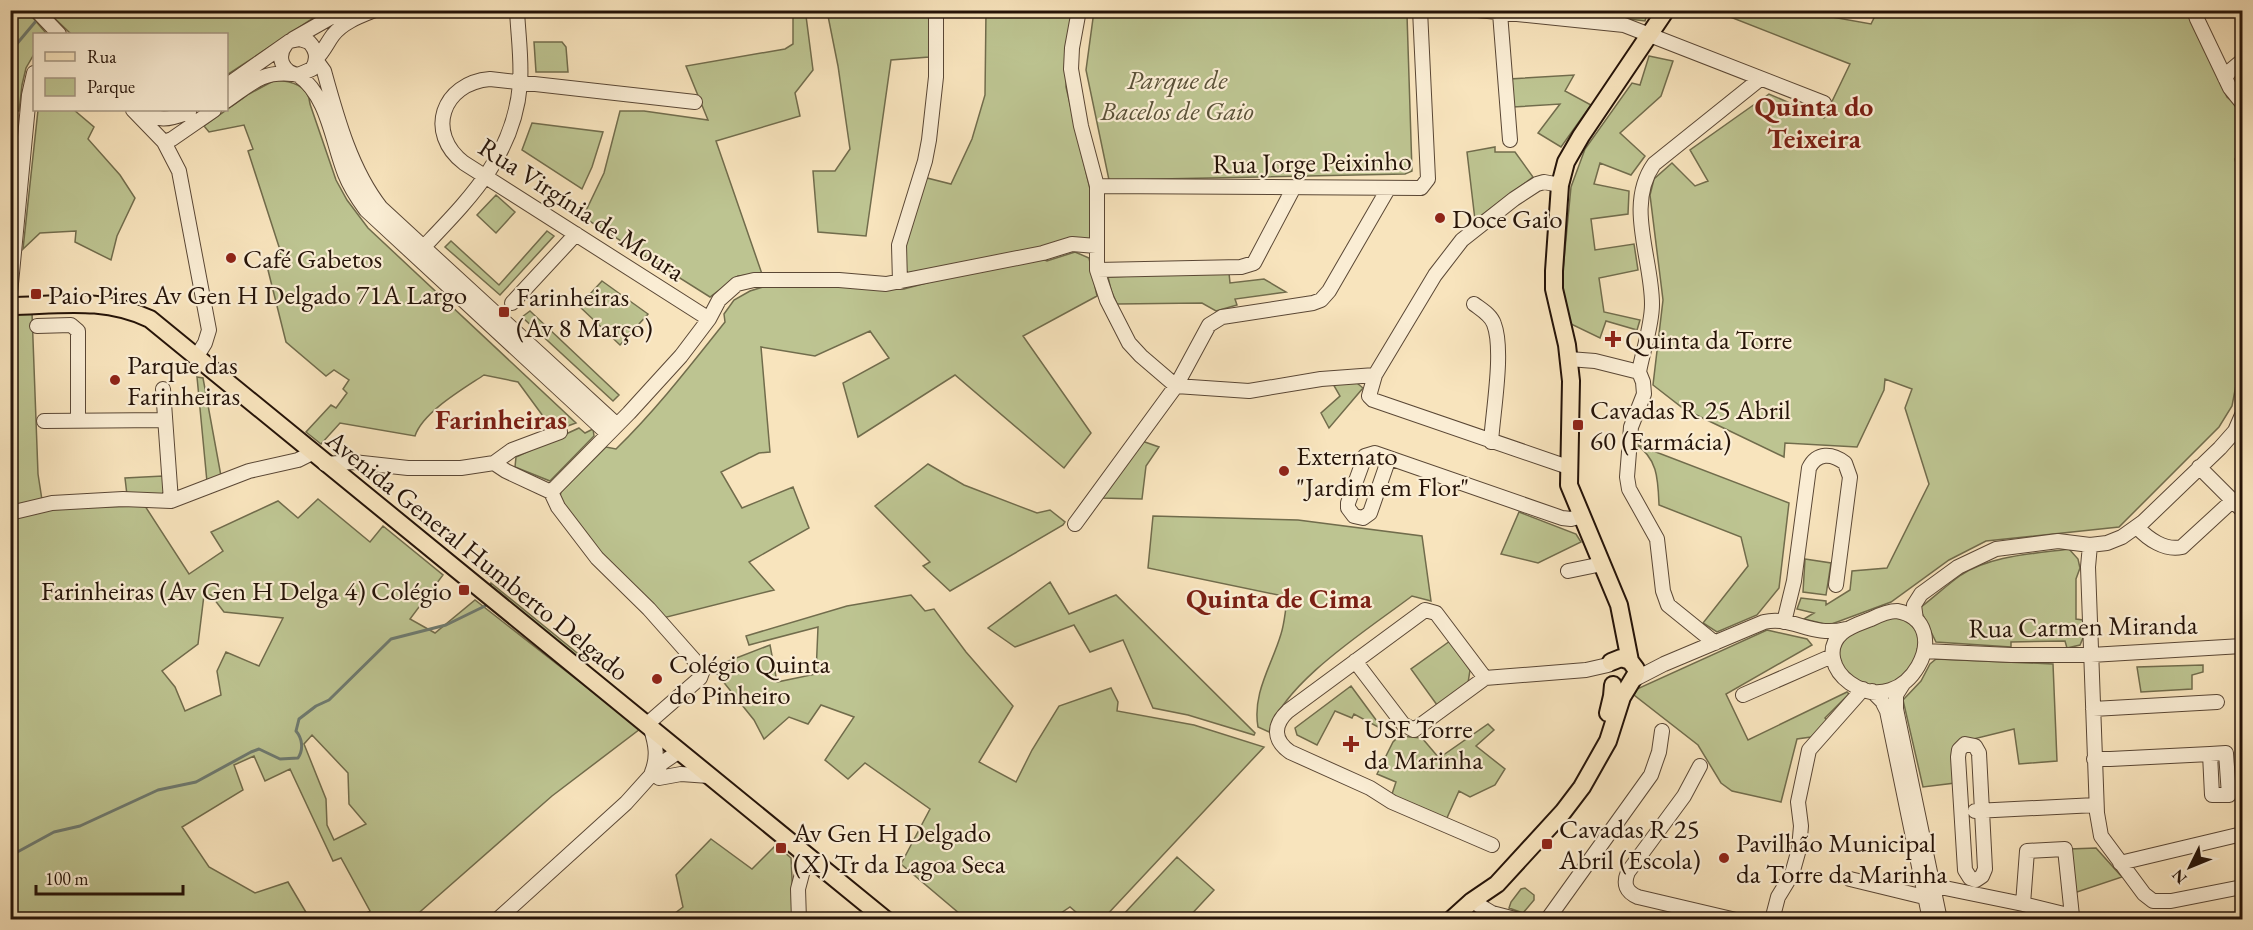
<svg xmlns="http://www.w3.org/2000/svg" width="2253" height="930" font-family="'EB Garamond',serif">
  <rect width="100%" height="100%" fill="#f8e4bd"/>
  <filter id="stains"><feTurbulence type="fractalNoise" baseFrequency=".00333" numOctaves="4"/><feColorMatrix values="0 0 0 0 .2 0 0 0 0 .09 0 0 0 0 .02 0 0 0 .5 -.17"/></filter>
  <radialGradient id="worn" r=".72"><stop offset=".6" stop-color="#630" stop-opacity="0"/><stop offset="1" stop-color="#630" stop-opacity=".3"/></radialGradient>
  <path fill="#bdc491" stroke="#716c4c" stroke-width="1.5" fill-rule="evenodd" d="M1361 10 1407 15 1412 171 1405 174 1109 180 1086 70 1094 11Z
    M1878 10 2187 11 2227 97 2242 110V149L2235 159 2242 193V354L2232 406 2219 427 2119 527 1986 541 1949 560 1891 602 1829 625 1804 619 1814 613 1797 609 1801 598 1826 601V605L1850 590 1852 571 1887 568 1929 484 1905 408 1912 389 1885 379 1884 390 1857 447 1785 443 1784 457 1684 409 1653 385 1663 300 1650 195 1654 179 1672 163 1695 186 1708 181 1690 150 1769 94 1824 118 1850 64 1715 11H1798L1871 24Z
    M10 11H27L46 33 34 34V54L26 68 22 85 19 111 11 110Z
    M47 11H324L227 75 226 34H71Z
    M827 11H929V57L891 60 866 236 818 232 813 171H835L850 149 838 66Z
    M986 11H1027L1073 17 1069 34 1066 87 1090 189 1092 238 1087 241 904 278V246L923 177 951 184 972 139 985 95Z
    M1564 11 1648 10V11L1645 21Z
    M793 16H806L813 70 795 93 800 116 716 141 762 274 738 276 710 297 583 217 604 173 620 111H644L708 120 686 66 785 49 793 44Z
    M534 42H562L566 47 568 72H536Z
    M1649 56 1673 61 1661 96 1620 133 1645 156 1631 175 1600 163 1594 184 1629 191 1628 214 1591 219 1595 250 1634 244 1638 270 1599 278 1604 312 1640 320 1637 330 1606 321 1600 338 1571 324 1561 291 1571 187 1585 149 1632 83 1640 85Z
    M1574 75 1565 91 1591 105 1561 147 1538 133 1560 104 1513 107 1509 79Z
    M275 80C291 81 309 85 310 104L336 180 347 200 368 228 576 423 554 431 518 382 484 375C463 389 423 412 415 436L340 423 321 444 306 432 331 405 336 408 347 393 343 389 349 380 334 370 326 376 286 342 266 262 281 253 248 151 253 149 244 125 209 132 204 126 249 94Z
    M38 110H74L94 127 88 139 120 175 135 198 117 236 111 260 75 242 76 231 40 233 23 249Z
    M532 123 603 132 592 167 582 189 522 150Z
    M1495 147V152H1515L1533 177 1475 220 1467 152Z
    M496 195 515 212 496 233 477 215Z
    M547 231 554 236 500 295 445 247 451 241 499 285Z
    M1075 252 1089 258 1097 296 1023 336 1091 433 1064 468 955 375 858 437 843 383 889 358 870 331 815 356 761 347 770 452 759 453 721 472 742 508 793 487 809 528 749 562 774 590 663 618 604 557 559 500 561 492 606 447 616 449C656 410 690 366 725 322L724 314 734 300 750 291 766 286 827 284 904 289 945 278 1040 258 1047 261Z
    M1133 272 1229 273 1230 283 1264 279 1286 292 1235 299 1237 305 1216 311 1202 303 1117 304 1111 290 1108 277 1132 276Z
    M602 281 648 314 620 345 579 306Z
    M530 311 619 395 613 401 522 317Z
    M32 313 38 474 42 500 11 507 10 410 14 396 11 389V314Z
    M197 377 203 378 221 476 207 482Z
    M1352 379 1363 388 1329 428 1321 413 1340 396 1333 384Z
    M579 428 585 433 593 429 594 436 550 481 515 467 516 457Z
    M1142 441 1159 447 1146 466 1142 499 1101 498Z
    M1635 444 1789 503 1779 588 1757 615 1717 632 1703 623 1748 566 1741 537 1659 505C1658 480 1658 458 1635 444Z
    M928 464 964 485 1037 513 1050 510 1065 522 1063 525 950 591 923 566 930 562 875 506Z
    M163 476 166 492 163 496 127 495 125 478Z
    M318 499 370 542 383 526 443 575 410 619 435 633 475 600 640 729 552 796 413 918 414 919H356L370 911 341 858 333 861 290 769 265 781 254 756 234 765 243 790 182 827 209 867 255 893 288 882 310 919H11L10 519 44 508 145 506 189 574 223 551 211 532 278 501 298 518ZM204 595H211L224 612 283 618 259 666 226 652 217 671 221 695 185 711 175 687 162 671 198 644ZM312 735 348 773 349 804 366 824 334 840 327 825 326 799 304 744Z
    M1519 512 1576 534 1581 542 1538 563 1501 554Z
    M1153 516 1298 520 1422 536 1431 601 1412 596C1370 628 1284 682 1269 732L1258 727C1252 693 1272 665 1281 634 1285 622 1285 609 1288 597L1148 568Z
    M2069 549 2078 559 2080 568 2076 579V619L2083 620V638L2080 645 2067 648 2065 641 2011 642V647L1936 642 1921 611V607C1934 597 1947 585 1961 575 1992 555 2034 554 2069 549Z
    M1805 559 1831 563 1826 595 1803 592Z
    M1050 582 1069 614 1116 595 1255 733 1254 735 1188 715 1153 708 1123 640 1090 652 1074 625 1015 647 988 628Z
    M491 583 587 661 583 665 488 589Z
    M911 595 925 611 934 609 966 652 1013 706 979 762 1016 782 1032 750 1059 706 1111 688 1118 702 1117 711 1194 725 1264 747 1103 919H1084L1070 907 1052 919H966L901 864 930 809 865 763 848 779 825 760 854 717 821 705 808 724 789 717 764 739 754 720 717 674 716 669 726 662 770 645 777 682 816 674 818 627 749 645 746 636 847 606Z
    M1900 616C1915 627 1923 634 1917 654 1895 718 1816 671 1844 638 1853 628 1887 618 1900 616Z
    M1767 630 1807 639 1812 645 1726 694 1748 740 1847 692 1849 694 1825 718 1828 721 1811 737 1797 739 1781 802 1732 791 1721 783 1698 745 1634 695 1637 689Z
    M1450 641 1470 670 1468 683 1437 705 1411 669Z
    M1936 659 2053 664 2057 761 2019 764 2014 729 1961 742 1955 783 1923 787 1903 700 1921 681 1930 664Z
    M2203 665V672L2192 675V689L2141 692 2137 667Z
    M1351 686 1379 724 1378 727 1354 714 1352 718 1335 711 1317 745 1297 735 1295 728Z
    M1488 724 1494 730 1476 746 1505 769 1495 785 1470 797 1459 791 1446 820 1391 797 1396 782 1377 774 1393 742 1399 736 1422 738 1439 758Z
    M711 839 752 869 776 845 791 858 794 919 666 920 683 907 676 875Z
    M2096 848 2122 877 2074 893 2069 849Z
    M1177 857 1214 890 1187 919H1123L1121 917Z
    M1525 888 1534 895V900L1523 913 1509 908 1511 902 1521 889Z"/>
  <g fill="none" stroke-linecap="round" stroke-linejoin="round">
    <path stroke="#6e7a70" stroke-width="3" d="M10 52 36 21
      M10 856 54 832 80 826 158 790 196 782 251 752 259 749 280 759 298 758C304 749 302 738 296 731L299 719 316 706 329 700 391 639 446 625 485 606"/>
    <defs>
      <path id="minor" d="M36 10 59 34
        M1079 10 1072 48 1071 69 1081 126 1097 186V270L1107 300 1129 343 1141 356 1176 386
        M1478 10 1624 25 1824 103
        M2194 10 2197 19 2230 88 2242 103
        M1500 13 1510 140
        M293 39 344 10
        M316 59C324 51 327 43 333 35 343 22 360 16 375 10
        M316 60 324 71C337 118 351 170 381 208L617 425
        M298 75C328 96 332 141 345 174 350 187 358 199 366 210L608 434
        M2225 78 2230 71 2242 61
        M226 86 290 41 300 39 309 42C317 50 318 60 312 69L298 75C282 72 276 57 286 44
        M226 101C251 84 261 71 292 74
        M695 102 490 79C442 83 425 133 464 163L709 319
        M133 110 164 142 179 171 209 330 205 343 197 356
        M137 110C161 120 163 122 189 112
        M164 142 172 139 214 110
        M1560 185 1544 182 1537 184 1514 199 1462 240 1435 275 1375 375 1369 396 1373 400 1568 467
        M1097 186 1421 188 1428 179 1420 10
        M418 253C466 202 514 158 520 84 522 60 518 34 517 10
        M1097 270 1241 267 1254 263 1293 189
        M900 282 899 245 925 161 929 140 936 77V10
        M10 294 29 95 34 73
        M512 303 576 234
        M1474 304C1482 310 1491 315 1494 324 1504 350 1493 411 1491 442
        M37 326 71 325 78 331V420
        M1569 359 1595 361 1639 372
        M1639 372C1643 350 1652 326 1652 304 1652 258 1625 205 1654 164L1760 79
        M1639 372 1643 382 1644 394 1631 427 1627 477 1629 489 1657 539 1663 591 1668 605 1715 643
        M1176 386 1249 391 1321 379 1375 375
        M163 389 171 501
        M44 421 165 420
        M1389 458 1370 513 1363 518 1354 516 1348 508V503L1365 456 1375 453 1562 518 1571 519 1582 516
        M494 463 512 450 560 432
        M325 464 353 462 408 468H461L494 463 506 471 551 492 629 413 681 356 709 319 719 300 737 284 754 280H839L886 284 1043 253 1072 244 1096 246
        M2199 467 2242 510
        M551 492 558 507 597 558 649 609 703 670 700 678 646 725
        M10 513 52 503 123 499 171 501 249 471 298 460 312 453
        M1075 524 1176 386 1209 325 1222 317 1313 303 1321 300 1329 291 1388 189
        M2137 527C2148 539 2165 551 2182 547L2232 501
        M2090 545 2088 567 2097 813 2101 836 2144 894 2153 901H2171L2242 887
        M1568 571 1602 564
        M1897 611C1959 622 1907 723 1850 683 1833 671 1825 648 1842 633 1850 626 1861 623 1871 619 1879 615 1888 611 1897 611Z
        M1916 620 1914 605 1921 594 1958 567 1996 549 2058 541 2090 545 2107 543 2122 537 2143 522 2220 448 2235 431 2242 415
        M1784 622 1794 581 1809 468C1817 452 1832 453 1845 463L1850 477 1836 585
        M1924 651 2011 655H2091L2242 646
        M1355 661 1403 724 1414 730 1485 678 1586 670 1608 665
        M1485 678 1436 613 1425 610 1288 711C1273 725 1273 740 1290 752L1370 788 1392 802 1492 845
        M1635 679 1664 664 1764 622C1792 615 1811 638 1846 629
        M1903 684 1896 695V709L1940 920
        M1872 691 1882 701 1887 711 1930 920
        M1743 695 1832 656
        M2093 709 2217 702
        M651 729C656 745 658 757 652 772
        M1965 744 1975 746 1979 753 1985 869 1982 876 1976 880 1970 878 1965 870 1958 757 1959 750Z
        M2094 759H2110L2210 754 2226 753 2229 795H2212L2210 754
        M1700 766 1684 796 1628 872C1623 884 1626 892 1638 897L1736 920
        M659 778 681 774 709 776
        M1975 811 2096 805
        M2120 863 2242 834
        M1850 879 1920 896 1940 887 2023 904
        M1472 901 1492 913 1519 920
        M497 920 626 803 662 763 678 752
        M799 920 798 889 803 870 801 851
        M1547 920 1651 775 1659 752 1662 731
        M1772 920 1778 897 1792 874 1799 849 1801 826 1798 802 1809 750 1863 689
        M2071 920 2072 916 2065 849 2027 851 2023 904 2072 916"/>
      <path id="major" d="M10 306C60 305 104 297 150 319L886 920
        M1630 661 1619 605 1569 485 1571 381 1567 345 1554 289V271L1560 185 1566 162 1581 136 1666 10
        M1608 713 1612 696 1613 685
        M1451 920 1472 901 1497 884 1563 812 1582 787 1608 741 1622 697 1636 674V669L1630 661 1621 658 1611 662"/>
    </defs>
    <use href="#minor" stroke="#5a4735" stroke-width="16"/>
    <use href="#major" stroke="#251308" stroke-width="20"/>
    <use href="#minor" stroke="#faedd4" stroke-width="14"/>
    <use href="#major" stroke="#f8e4bd" stroke-width="16"/>
  </g>
  <g fill="#8f2418" stroke="#faedd4" stroke-width="2">
    <circle cx="1440" cy="218" r="6"/>
    <circle cx="231" cy="258" r="6"/>
    <rect x="30" y="288" width="12" height="12" rx="3"/>
    <rect x="498" y="306" width="12" height="12" rx="3"/>
    <path d="M1610 330h6v6h6v6h-6v6h-6v-6h-6v-6h6z"/>
    <circle cx="115" cy="380" r="6"/>
    <rect x="1572" y="419" width="12" height="12" rx="3"/>
    <circle cx="1284" cy="471" r="6"/>
    <rect x="458" y="584" width="12" height="12" rx="3"/>
    <circle cx="657" cy="679" r="6"/>
    <path d="M1348 735h6v6h6v6h-6v6h-6v-6h-6v-6h6z"/>
    <rect x="1541" y="838" width="12" height="12" rx="3"/>
    <rect x="775" y="842" width="12" height="12" rx="3"/>
    <circle cx="1724" cy="858" r="6"/>
  </g>
  <g text-anchor="middle" dominant-baseline="central" stroke-width="4.5" stroke-linejoin="round" paint-order="stroke">
    <g font-size="27" font-style="italic" fill="#5a5138" stroke="#faedd4">
      <text x="1177" y="79">Parque de<tspan x="1177" dy="31">Bacelos de Gaio</tspan></text>
    </g>
    <g font-size="27" fill="#251308" stroke="#faedd4">
      <text transform="translate(1312 162) rotate(-1)">Rua Jorge Peixinho</text>
      <text transform="translate(582 209) rotate(33)">Rua Virgínia de Moura</text>
      <text transform="translate(478 555) rotate(39)">Avenida General Humberto Delgado</text>
      <text transform="translate(2083 626) rotate(-1)">Rua Carmen Miranda</text>
    </g>
    <g font-size="27" fill="#251308" stroke="#faedd4" text-anchor="start">
      <text x="1452" y="218">Doce Gaio</text>
      <text x="243" y="258">Café Gabetos</text>
      <text x="48" y="294">Paio Pires Av Gen H Delgado 71A Largo</text>
      <text x="516" y="296">Farinheiras<tspan x="516" dy="31">(Av 8 Março)</tspan></text>
      <text x="1625" y="339">Quinta da Torre</text>
      <text x="127" y="364">Parque das<tspan x="127" dy="31">Farinheiras</tspan></text>
      <text x="1590" y="409">Cavadas R 25 Abril<tspan x="1590" dy="31">60 (Farmácia)</tspan></text>
      <text x="1296" y="455">Externato<tspan x="1296" dy="31">"Jardim em Flor"</tspan></text>
      <text x="452" y="590" text-anchor="end">Farinheiras (Av Gen H Delga 4) Colégio</text>
      <text x="669" y="663">Colégio Quinta<tspan x="669" dy="31">do Pinheiro</tspan></text>
      <text x="1364" y="728">USF Torre<tspan x="1364" dy="31">da Marinha</tspan></text>
      <text x="1559" y="828">Cavadas R 25<tspan x="1559" dy="31">Abril (Escola)</tspan></text>
      <text x="793" y="832">Av Gen H Delgado<tspan x="793" dy="31">(X) Tr da Lagoa Seca</tspan></text>
      <text x="1736" y="842">Pavilhão Municipal<tspan x="1736" dy="31">da Torre da Marinha</tspan></text>
    </g>
    <g font-size="28" font-weight="bold" fill="#7a1f14" stroke="#faedd4">
      <text x="1814" y="106">Quinta do<tspan x="1814" dy="32">Teixeira</tspan></text>
      <text x="501" y="419">Farinheiras</text>
      <text x="1279" y="598">Quinta de Cima</text>
    </g>
  </g>
  <rect width="2253" height="930" fill="none" stroke="#f8e4bd" stroke-width="36"/>
  <rect x="12" y="12" width="2229" height="906" fill="none" stroke="#251308" stroke-width="3"/>
  <rect x="18" y="18" width="2217" height="894" fill="none" stroke="#251308" stroke-width="1.5"/>
  <rect x="33" y="33" width="195" height="78" fill="#faedd4" stroke="#a59682" stroke-width="1.5"/>
  <rect x="45" y="52" width="30" height="9" fill="#f8e4bd" stroke="#a59682" stroke-width="1.5"/>
  <text x="87" y="63" font-size="18" fill="#251308">Rua</text>
  <rect x="45" y="78" width="30" height="18" fill="#bdc491" stroke="#a59682" stroke-width="1.5"/>
  <text x="87" y="93" font-size="18" fill="#251308">Parque</text>
  <g transform="translate(2190 867) rotate(227)" stroke="#faedd4" stroke-width="4.5" paint-order="stroke">
  <path d="M0-4.5L10 22L0 15L-10 22Z" fill="#251308"/>
  <text y="-9" font-size="16" font-weight="bold" text-anchor="middle" fill="#251308">N</text>
  </g>
  <path d="M36 885v9h147v-9" fill="none" stroke="#251308" stroke-width="3"/>
  <text x="45" y="885" font-size="18" fill="#251308" stroke="#faedd4" stroke-width="4.5" paint-order="stroke">100 m</text>
  <rect width="100%" height="100%" filter="url(#stains)"/>
  <rect width="100%" height="100%" fill="url(#worn)"/>
</svg>
